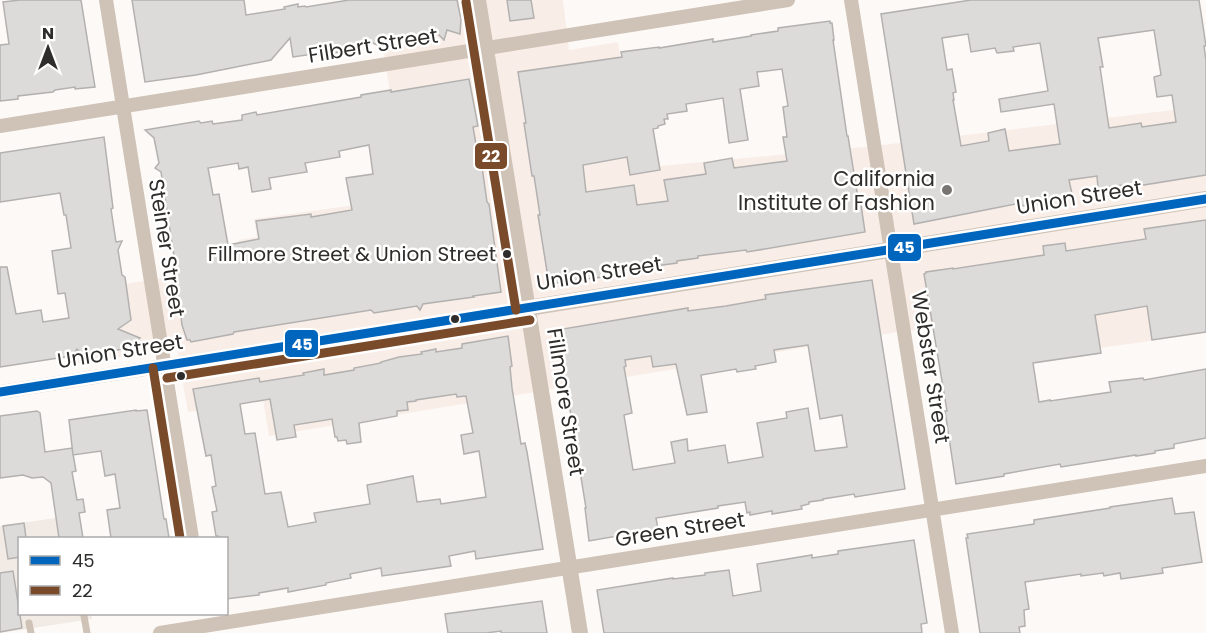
<svg xmlns="http://www.w3.org/2000/svg" width="1206" height="633" font-family="Poppins,sans-serif">
  <rect width="100%" height="100%" fill="#fcf9f6"/>
  <path fill="#f9ede7" d="M376 0H563L569 50 618 42 638 168 874 146 1206 106V333L1036 357 1029 323 904 331 269 436 263 400 188 412 177 348 76 364 65 293 164 278V275L241 262 239 240 257 237 254 219 406 198Z"/>
  <path fill="#f2eae4" d="M77 515 81 538H20V614H91L92 619 0 633V526Z"/>
  <path fill="#dddbd9" stroke="#b3b1af" stroke-width="1.5" fill-rule="evenodd" d="M20 0H81L95 87 75 89V87L55 90 53 92 18 96V99L0 101V45L9 44 3 2Z
    M132 0H244L246 15 285 9 284 7 298 4V7L305 6 306 7 349 0H457L461 19 460 34 447 30 444 40 438 34 426 37 422 43 417 38H413V37L383 42 377 45 373 43 354 46 355 49 334 53V51L293 57 290 38 271 60 196 75 145 82Z
    M507 0H531L534 18 510 21Z
    M971 0H1199L1206 46H1204L1206 61V175L1131 187V184L1098 188 1097 176 1069 180 1072 194 1041 199 1039 201V203L1022 206 1021 203 914 224 881 14ZM1154 30 1161 75 1154 77 1157 97 1172 95 1176 122 1142 127 1141 123 1109 128 1100 67H1103L1098 38ZM968 34 971 52 995 48 997 53 1014 51 1013 47 1040 43 1048 91 999 99 1001 112 1054 104 1060 144 1009 151 1005 129 988 133 989 141 961 146 953 100H954L953 93 956 92 952 69 947 70 942 38Z
    M830 21V23H832L834 40H833L847 136H848L851 155 857 192 858 198H860L865 232 747 252 746 250 698 256V258L677 261V263L618 271V275L549 284 538 215H540L534 176H532L524 123H526L518 72 622 57 621 52 659 47V48L713 39V42L751 36V35L778 31V28ZM782 69 788 106 783 107 787 137H783L787 161 734 168 732 158 704 163 706 174 664 180 668 201 637 205 634 185 586 192 583 165 627 157 630 175 660 170 653 129 658 128V126L665 124 664 119H668L667 114 687 111 686 104 723 98 729 143 748 140 740 89 759 86 757 72Z
    M469 79 478 126 473 127 480 168 482 167 487 202 489 204 501 292 473 296 474 297 423 304 420 310 417 306 374 313 371 310 234 332 233 334 191 342 190 340H187L182 325 173 256H174L161 172 155 168 159 163 154 138 145 130 199 121 201 123 212 121 213 124 242 120V115L256 112 257 115 361 97V95L391 90V92ZM369 145 373 174 346 178 352 210 311 217V214L256 221 259 239 228 245 219 194 213 195 208 168 238 163 239 169 248 167 252 192 271 189 269 178 307 172 305 163 340 157 339 151Z
    M104 137 113 208 111 209 116 242 122 241 118 250 122 275 125 277 131 320 118 329 140 338 134 343V345L131 346 130 348 84 355 77 349 71 357H65L0 367V267H7L16 314 41 310 43 322 69 318 65 293 58 294 52 251 71 248 66 215H64L60 193 0 202V153Z
    M1206 220V332L1152 340 1147 306 1095 315 1101 353 1033 363 1039 402 1050 400V401L1111 392 1109 382 1143 378 1144 380 1206 369V438L1174 444V448L1155 451V453L1136 456V455L1061 467 1060 464 1004 474V476L956 484 945 411H947L924 274 926 273V272L953 268V269L1044 255 1043 246 1065 243 1066 251 1146 239 1144 229Z
    M872 280 905 489 855 497 854 494 823 499V500L809 502V504L801 506 802 509 772 514V511L750 515V512L747 513 745 502 718 506V508L656 518 658 529 589 541 585 508H586L557 330 688 308V311L726 306 766 299 765 295ZM808 345 820 419 842 415 847 447 815 451 808 408 786 412 787 418 757 423 763 457 728 463 725 445 688 451 687 439 671 442 675 463 633 470 624 415 632 413 624 367 626 366 625 360 651 356 653 367 676 364 687 415 707 412 701 375 736 369 737 372 756 369 755 366 776 362 774 350Z
    M508 336 512 366 510 367 512 388 521 444 525 443 527 452 543 549 476 559 475 551 449 556 451 566 382 576 381 568 350 574 351 578 326 583V585L288 592V588L259 593V595L226 599V538H218V536H216L212 512 217 511 212 487 216 486 211 455 206 456 193 389 259 378 260 382 304 375 303 373 324 369V375L354 370V368L381 363V362L399 357 422 354 421 352 436 349V352L462 348V344ZM456 394 457 397 466 396 473 433 461 435 464 454 479 451 486 497 441 504 440 499 417 502 413 476 367 485 370 504 314 513 316 522 288 527 281 492 265 494 255 433 245 434 240 404 270 399 277 440 296 437 294 425 332 419 335 437H337L338 441 346 440 347 444 361 442 359 423 397 416V411L408 410 407 402 416 401V400Z
    M136 410V411L147 410 164 519H166L169 538H111L107 510 120 508 115 474 105 476 101 451 73 455 69 420Z
    M37 411 40 413 45 452 72 448 76 471 72 472 77 500 83 499 85 512 79 513 83 538H59L51 483 43 477 32 478 23 475 0 478V416Z
    M1172 498 1175 514 1194 512 1202 562 1162 568 1163 573 1121 579 1120 573 1104 576 1103 573 1081 576V574L1025 582 1029 609 1024 610 1025 626 1019 627 1020 633H980L966 538H968L967 534 1034 524V520L1110 508V507Z
    M24 523 26 538H20V557L8 559 3 526Z
    M914 540 927 623 921 624 922 633H604L597 590 673 578V579L705 575V573L729 570 733 596 761 591 757 564 812 555V558L838 554V551Z
    M13 571 22 628 0 632V573Z
    M542 601 547 633H501V631L486 633H448L445 614Z"/>
  <g fill="none" stroke-linecap="round" stroke-linejoin="round">
    <path stroke="#cfc2b6" stroke-width="7" d="M84 616 87 633
      M29 623 31 633"/>
    <path stroke="#cfc2b6" stroke-width="14" d="M106 0 192 538
      M851 0 952 633
      M0 126 788 0
      M0 392 528 308
      M160 633 1206 466"/>
    <path stroke="#cfc2b6" stroke-width="16" d="M478 0 580 633
      M528 308 1206 199"/>
    <defs>
      <path id="bus-1" d="M0 392 1206 199"/>
      <path id="bus-2" d="M466 2 516 310
        M153 368 180 538
        M167 378 530 320"/>
    </defs>
    <use href="#bus-1" stroke="#fff" stroke-width="14"/>
    <use href="#bus-2" stroke="#fff" stroke-width="14"/>
    <use href="#bus-1" stroke="#0065bd" stroke-width="9"/>
    <use href="#bus-2" stroke="#7a4b2a" stroke-width="9"/>
  </g>
  <circle fill="#777472" stroke="#fff" stroke-width="2" cx="947" cy="190" r="6"/>
  <g fill="#2f2d2b" stroke="#fff" stroke-width="2">
    <circle cx="507" cy="254" r="5"/>
    <circle cx="455" cy="319" r="5"/>
    <circle cx="181" cy="376" r="5"/>
  </g>
  <g text-anchor="middle" dominant-baseline="central" stroke-width="5" stroke-linejoin="round" paint-order="stroke">
    <g font-size="20" fill="#2f2d2b" stroke="#fff" text-anchor="end">
      <text x="496" y="254">Fillmore Street &amp; Union Street</text>
    </g>
    <g font-size="21" fill="#2f2d2b" stroke="#fff">
      <text transform="translate(373 45) rotate(-9)">Filbert Street</text>
      <text transform="translate(1079 197) rotate(-9)">Union Street</text>
      <text transform="translate(167 248) rotate(81)">Steiner Street</text>
      <text transform="translate(599 273) rotate(-9)">Union Street</text>
      <text transform="translate(120 351) rotate(-9)">Union Street</text>
      <text transform="translate(931 367) rotate(81)">Webster Street</text>
      <text transform="translate(566 402) rotate(81)">Fillmore Street</text>
      <text transform="translate(680 529) rotate(-9)">Green Street</text>
    </g>
    <g font-size="21" fill="#2f2d2b" stroke="#fff" text-anchor="end">
      <text x="935" y="178">California<tspan x="935" dy="24">Institute of Fashion</tspan></text>
    </g>
  </g>
  <g stroke="#fff" stroke-width="2">
    <rect x="474" y="142" width="34" height="28" rx="6" fill="#7a4b2a"/>
    <rect x="887" y="233" width="35" height="29" rx="6" fill="#0065bd"/>
    <rect x="284" y="329" width="35" height="29" rx="6" fill="#0065bd"/>
  </g>
  <g font-size="16" text-anchor="middle" font-weight="bold" fill="#fff">
    <text x="491" y="162">22</text>
    <text x="904" y="253">45</text>
    <text x="302" y="350">45</text>
  </g>
  <rect x="18" y="537" width="210" height="78" fill="#ffffff" stroke="#acabaa" stroke-width="1.5"/>
  <rect x="30" y="556" width="30" height="9" fill="#0065bd" stroke="#acabaa" stroke-width="1.5"/>
  <text x="72" y="567" font-size="18" fill="#2f2d2b">45</text>
  <rect x="30" y="586" width="30" height="9" fill="#7a4b2a" stroke="#acabaa" stroke-width="1.5"/>
  <text x="72" y="597" font-size="18" fill="#2f2d2b">22</text>
  <g transform="translate(48 48)" stroke="#ffffff" stroke-width="4.5" paint-order="stroke">
  <path d="M0-4.5L10 22L0 15L-10 22Z" fill="#2f2d2b"/>
  <text y="-9" font-size="16" font-weight="bold" text-anchor="middle" fill="#2f2d2b">N</text>
  </g>
</svg>
